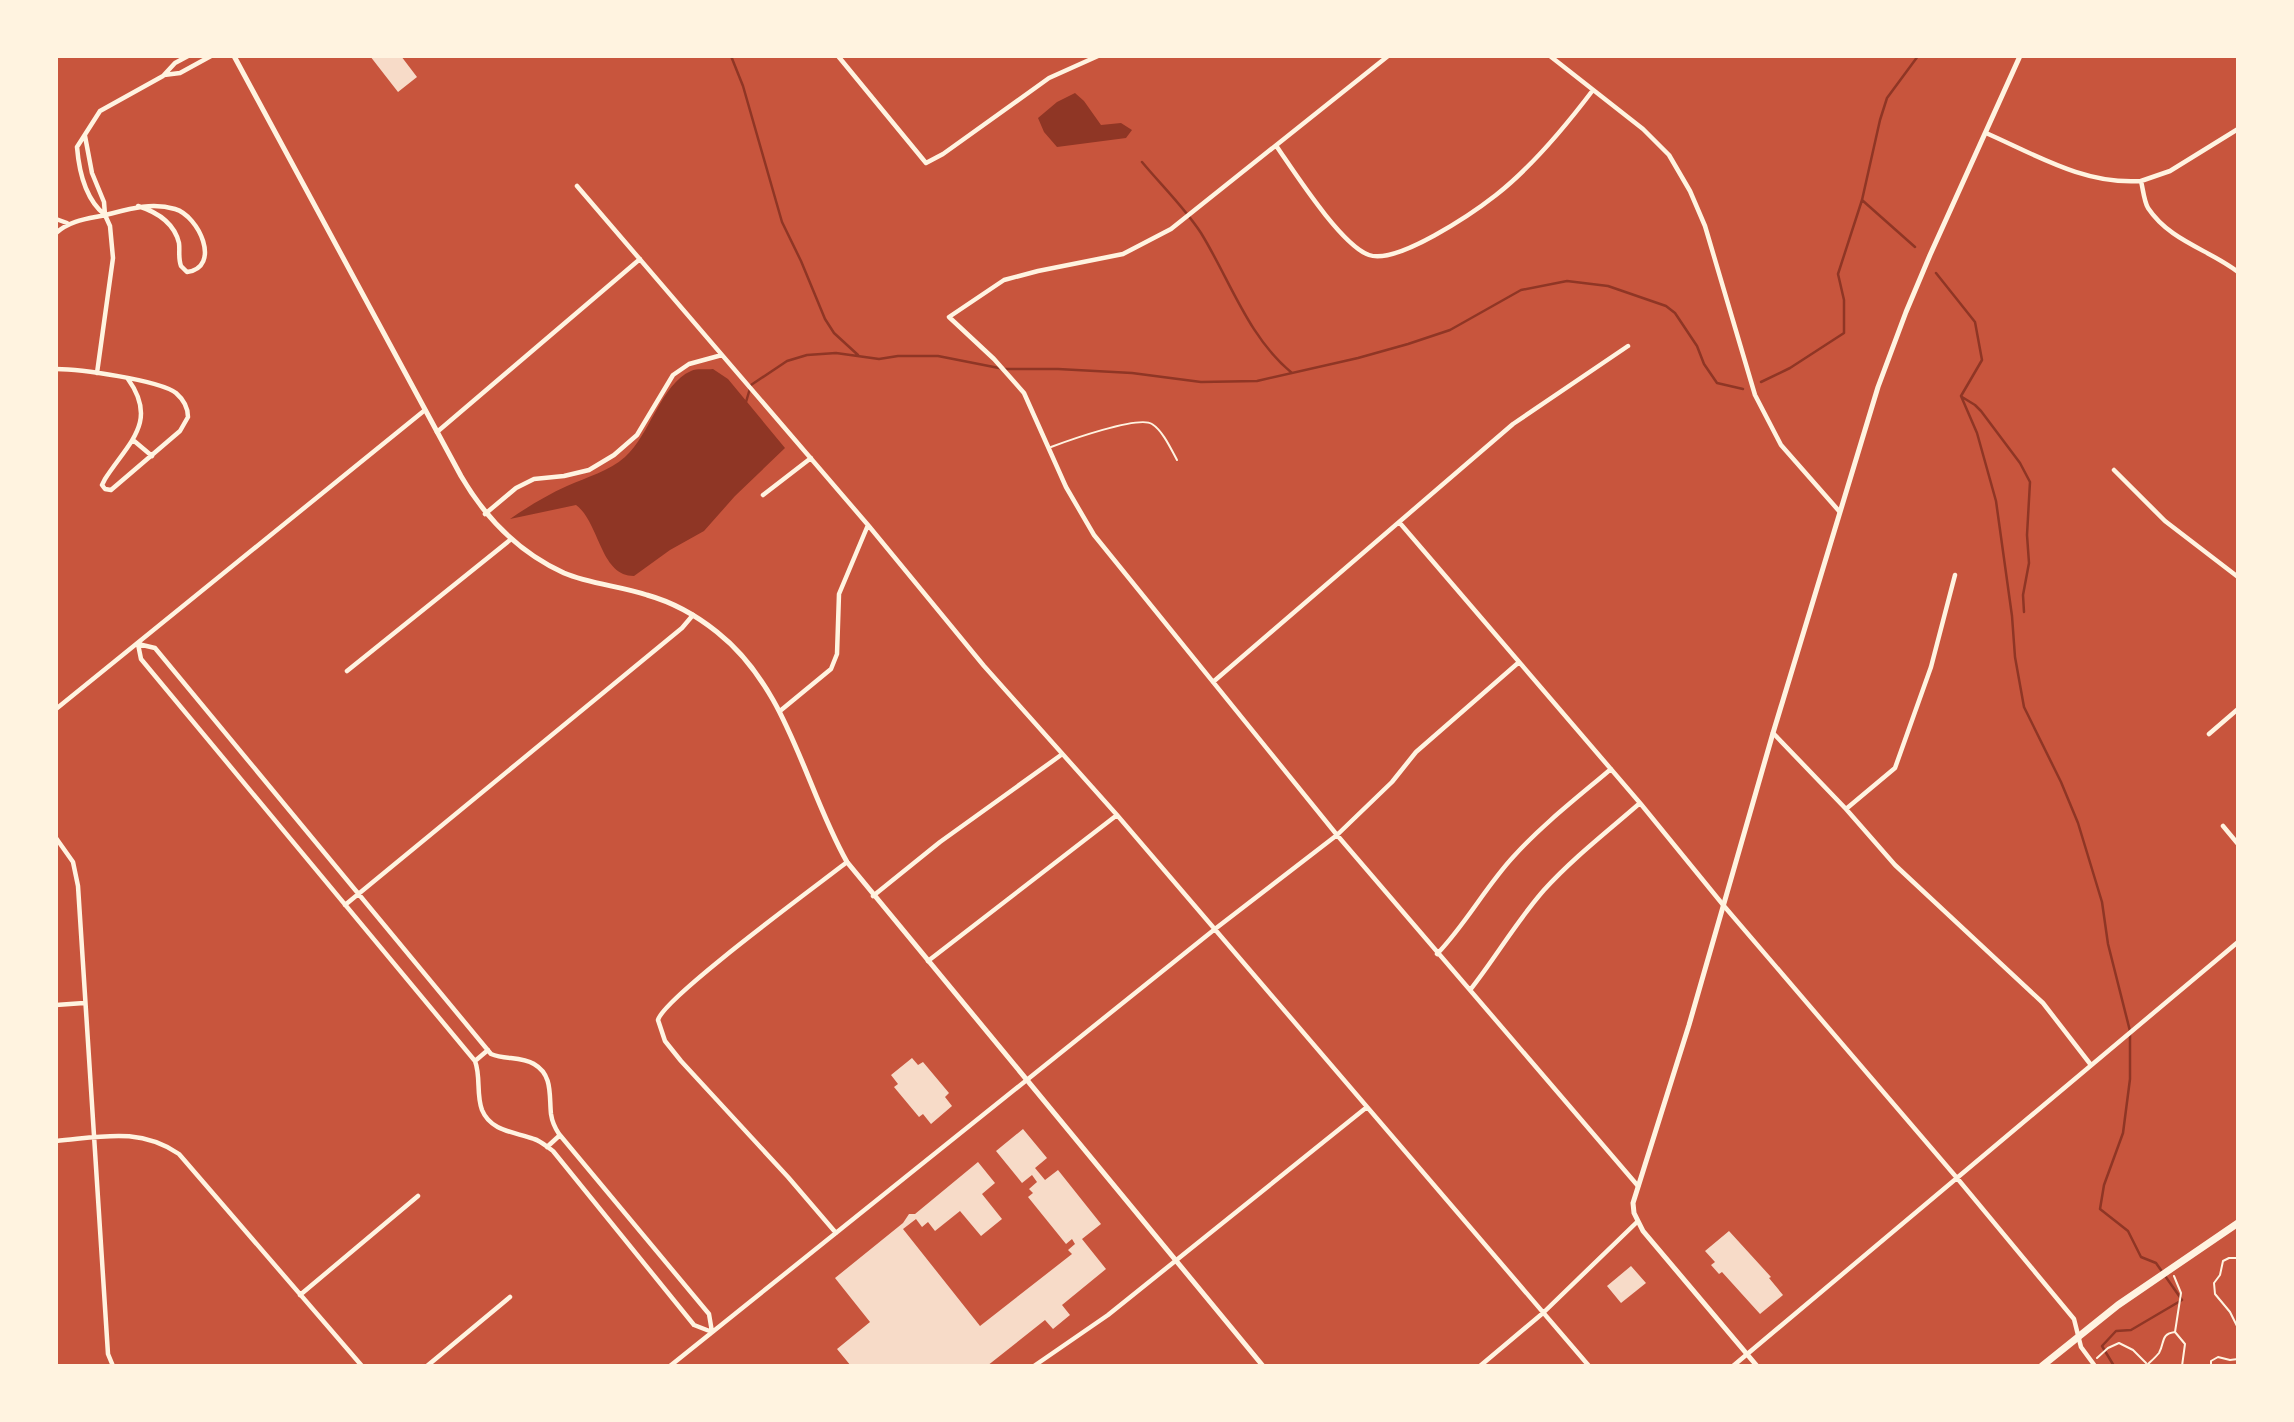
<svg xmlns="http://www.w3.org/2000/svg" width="2294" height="1422" font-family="Lora,serif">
  <rect width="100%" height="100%" fill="#c8553d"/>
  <path fill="#8f3625" d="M1075 93 1084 101 1101 125 1121 123 1132 130 1126 138 1057 147 1044 132 1038 118 1057 102Z
    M713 369 728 379 785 448 735 496 704 531 670 550 634 576C600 576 600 523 576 505L510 519C529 506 547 495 567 486 587 477 609 471 625 457 650 435 661 384 691 371 697 368 706 370 713 369Z"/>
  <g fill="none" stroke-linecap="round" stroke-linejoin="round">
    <path stroke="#8f3625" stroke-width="2.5" d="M731 56 743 86 782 222 801 261 825 319 834 333 858 355
      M1142 162C1162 186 1184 207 1201 233 1230 280 1248 337 1292 373
      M1862 200 1915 247
      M1936 273 1975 322 1982 360 1961 396 1977 433 1996 501 2012 616 2015 657 2024 707 2061 782 2078 823 2102 902 2108 944 2130 1031V1079L2123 1133 2104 1185 2100 1209 2128 1231 2141 1257 2156 1263 2182 1300 2131 1330 2116 1331 2102 1346 2114 1366
      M1761 382 1790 368 1844 333V300L1838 274 1862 200 1880 120 1887 98 1918 56
      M1962 397 1975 405 1981 411 2020 463 2030 482 2027 535 2029 563 2023 595 2024 612
      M746 402 751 385 787 361 807 355 836 353 879 359 898 356H938L1004 369H1058L1132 373 1201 382 1257 381 1358 358 1408 344 1450 330 1521 290 1567 281 1608 286 1666 306 1675 313 1697 346 1704 364 1717 383 1743 389"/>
  </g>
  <path fill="#f7dbc8" d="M370 56H401L417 77 398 92Z
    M912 1058 918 1065 923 1062 949 1093 945 1097 952 1106 931 1124 923 1114 919 1117 894 1087 898 1084 891 1075Z
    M1023 1129 1047 1158 1035 1168 1045 1180 1058 1170 1101 1224 1082 1239 1106 1269 1062 1305 1070 1315 1053 1329 1045 1320 987 1366H851L837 1349 870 1322 835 1278 903 1223 909 1214H915L978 1162 995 1183 982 1194 1002 1219 981 1236 960 1211 935 1231 928 1222 922 1227 916 1219 903 1229 980 1326 1072 1254 1068 1250 1075 1244 1072 1239 1066 1244 1028 1197 1033 1193 1029 1189 1037 1182 1032 1175 1022 1183 996 1151Z
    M1729 1231 1771 1277 1769 1278 1783 1295 1760 1314 1722 1272 1719 1274 1711 1265 1715 1262 1705 1251Z
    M1631 1266 1646 1283 1621 1303 1607 1286Z"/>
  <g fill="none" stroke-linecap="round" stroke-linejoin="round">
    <path stroke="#fff3e0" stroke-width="2" d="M2238 1258H2229L2223 1261 2220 1275 2214 1283 2215 1294 2230 1312 2238 1328
      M2174 1276 2181 1293 2175 1332
      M2097 1358 2108 1348 2119 1343 2133 1350 2146 1363
      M2146 1366C2150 1362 2155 1358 2159 1353 2165 1343 2160 1334 2175 1332L2185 1344 2182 1366
      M2211 1366V1361L2218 1357 2230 1360 2238 1359"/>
    <path stroke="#fff3e0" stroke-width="2" d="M1051 447C1067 441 1139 415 1152 424 1163 431 1171 449 1177 460"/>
    <path stroke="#fff3e0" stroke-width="4.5" d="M838 56 926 163 943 154 1049 78 1098 56
      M1388 56 1171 229 1123 254 1038 271 1004 280 949 317 994 359 1024 393 1066 487 1094 535 1337 835 1638 1186
      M1550 56 1643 129 1669 155 1690 191 1705 226 1755 395 1781 445 1839 511
      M164 75 180 73 211 56
      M1986 133C2036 155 2085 185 2141 181 2143 189 2144 201 2148 208 2170 241 2208 249 2238 272
      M85 136 92 173 104 202 105 215 110 226 113 258 97 373
      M1277 147C1295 173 1341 245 1369 255 1397 265 1473 213 1496 195 1533 166 1565 127 1593 90
      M2141 181 2170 171 2238 129
      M577 186 868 525 984 666 1117 815 1589 1366
      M105 215C85 199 79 172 77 147L100 111 163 76 175 63 188 56
      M56 219 67 223
      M56 233C71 220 87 219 106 215 129 209 151 202 175 209 199 216 222 267 187 272L181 266C178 258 180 251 179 243 174 222 157 212 138 206
      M56 369C79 369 159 380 176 393 184 400 188 407 188 417L180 431 111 490 105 489 102 485 105 479C128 443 159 422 128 379
      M437 432 640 259
      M133 440 152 456
      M2114 470 2165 521 2238 577
      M763 495 811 458
      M485 514 516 488 534 479 564 476 589 470 614 455 637 435 673 375 689 364 722 355
      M1399 522 1640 803 1724 906 1957 1178 2074 1319 2081 1347 2095 1366
      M138 644 155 648 491 1054C505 1060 521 1056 534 1064 553 1075 549 1095 551 1114 552 1121 555 1128 559 1134L709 1314 712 1332 694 1325 553 1151C547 1147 541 1141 534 1139 516 1132 491 1132 482 1110 476 1094 481 1077 475 1061L141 659Z
      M347 671 510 540
      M1213 682 1513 424 1628 346
      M56 709 425 410
      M780 711 831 669 837 654 839 594 868 525
      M1773 733 1846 809 1895 865 2043 1003 2091 1065
      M2209 734 2238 709
      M1846 809 1895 768 1931 667 1955 575
      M2223 826 2238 844
      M56 838 73 862 78 886 108 1354 113 1366
      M873 896 940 842 1061 755
      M345 905 682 628 693 615
      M1437 954C1466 924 1486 886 1514 856 1543 824 1578 797 1611 769
      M928 961 1117 815
      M1470 990C1496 957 1516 922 1544 890 1573 858 1608 831 1640 803
      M56 1005 84 1003
      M475 1061 488 1050
      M56 1141C102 1137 139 1127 179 1154L362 1366
      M547 1147 559 1136
      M836 1233 788 1177 681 1061 665 1041 658 1020C663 998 819 884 847 862
      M300 1295 418 1196
      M427 1366 510 1297
      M670 1366 1215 929 1337 835 1392 782 1416 752 1518 663
      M1034 1366 1108 1315 1367 1107
      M1480 1366 1543 1313 1637 1222
      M1733 1366 2238 942"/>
    <path stroke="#fff3e0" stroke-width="5" d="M234 56 461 476C486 519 518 552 564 573 590 584 620 586 647 595 672 602 697 616 717 632 789 689 804 786 847 862L1263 1366
      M1757 1366 1643 1231 1634 1213 1633 1203 1689 1025 1773 733 1878 387 1906 312 1930 255 2020 56"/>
    <path stroke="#fff3e0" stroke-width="7" d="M2042 1366 2118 1305 2238 1223"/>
  </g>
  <rect width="2294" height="1422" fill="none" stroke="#fff3e0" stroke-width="116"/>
</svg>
